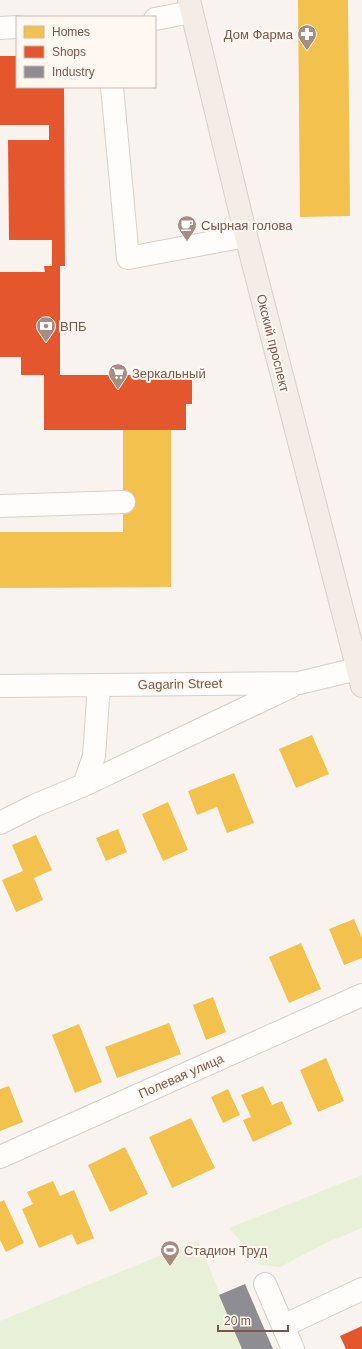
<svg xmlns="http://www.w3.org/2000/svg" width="362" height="1349" font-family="Arial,sans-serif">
  <rect width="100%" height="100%" fill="#f8f3ee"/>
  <path fill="#e8f0d8" d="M362 1175V1228L328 1242 280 1267 261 1265 229 1228Z
    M198 1240 242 1349H0V1321Z"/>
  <path fill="#f2c14e" d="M298 0H348L350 216 300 217Z
    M123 430H171V587L0 588V532H123Z
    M312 735 329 774 296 788 279 749Z
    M234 773 254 823 227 833 217 807 197 815 188 791Z
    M168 802 188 850 163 861 142 814Z
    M118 829 127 852 106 861 96 838Z
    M36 835 52 870 34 878 43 900 16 912 2 880 23 871 12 845Z
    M354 919 362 938V958L344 965 329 929Z
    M301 943 321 989 289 1003 269 957Z
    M213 997 226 1032 206 1040 193 1005Z
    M169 1023 181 1054 117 1078 105 1047Z
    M79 1024 102 1082 75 1093 52 1035Z
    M326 1058 344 1101 318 1112 300 1070Z
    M9 1086 23 1122 0 1131V1089Z
    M263 1086 272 1105 282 1101 292 1124 253 1142 243 1120 251 1117 241 1095Z
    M228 1089 240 1115 223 1123 211 1097Z
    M191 1118 215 1168 172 1188 149 1137Z
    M125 1147 148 1194 110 1212 88 1165Z
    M53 1181 60 1196 74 1190 94 1238 77 1245 72 1234 39 1248 22 1209 33 1204 27 1192Z
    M4 1200 24 1243 6 1252 0 1240V1202Z"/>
  <path fill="#e4572e" d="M0 56H17V87H64L65 266H60V375H192V404H186V430H44V375H21V357H0V272H45L44 266H52V240H9L8 140H49V125H0Z
    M362 1326V1349H346L340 1336Z"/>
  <path fill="#8d8d92" d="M245 1284 273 1349H242L219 1295Z"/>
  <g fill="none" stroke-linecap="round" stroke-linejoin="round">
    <defs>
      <path id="minor" d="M155 19 191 12
        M0 28 17 27
        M112 87 128 258 246 236
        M0 506 124 502
        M0 686 299 683 357 669
        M84 785 292 686
        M0 823 36 805 84 785 94 756 99 685
        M0 1157 362 995
        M265 1284 283 1326 362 1289
        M283 1326 293 1349"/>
      <path id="major" d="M189 0 246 236 362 686"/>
    </defs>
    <use href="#minor" stroke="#d8cfca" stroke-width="24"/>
    <use href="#major" stroke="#dacfca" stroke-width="24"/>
    <use href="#minor" stroke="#fefdfc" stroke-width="22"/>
    <use href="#major" stroke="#f4ede6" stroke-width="22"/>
  </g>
  <defs>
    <symbol id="pharmacy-pin" viewBox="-11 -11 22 30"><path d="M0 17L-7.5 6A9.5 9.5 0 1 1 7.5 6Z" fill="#a68d84" stroke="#fff8f1"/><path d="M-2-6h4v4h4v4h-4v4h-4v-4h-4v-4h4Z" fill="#fff"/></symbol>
    <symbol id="cafe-pin" viewBox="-11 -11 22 30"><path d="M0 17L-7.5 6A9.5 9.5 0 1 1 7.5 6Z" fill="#a68d84" stroke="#fff8f1"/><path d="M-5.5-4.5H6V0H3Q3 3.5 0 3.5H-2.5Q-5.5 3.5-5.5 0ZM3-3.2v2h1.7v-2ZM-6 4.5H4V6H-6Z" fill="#fff"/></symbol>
    <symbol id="bank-pin" viewBox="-11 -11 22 30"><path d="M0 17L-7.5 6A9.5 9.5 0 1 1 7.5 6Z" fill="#a68d84" stroke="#fff8f1"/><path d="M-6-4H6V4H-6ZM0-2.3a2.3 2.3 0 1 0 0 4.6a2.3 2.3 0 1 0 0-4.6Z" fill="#fff"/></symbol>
    <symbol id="supermarket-pin" viewBox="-11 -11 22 30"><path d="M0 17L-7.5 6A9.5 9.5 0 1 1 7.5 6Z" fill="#a68d84" stroke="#fff8f1"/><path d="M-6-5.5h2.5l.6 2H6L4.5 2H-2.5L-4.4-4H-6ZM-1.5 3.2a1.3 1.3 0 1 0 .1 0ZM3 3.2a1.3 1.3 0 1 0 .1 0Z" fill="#fff"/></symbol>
    <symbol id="stadium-pin" viewBox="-11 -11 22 30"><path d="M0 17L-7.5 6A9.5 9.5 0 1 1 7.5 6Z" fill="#a68d84" stroke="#fff8f1"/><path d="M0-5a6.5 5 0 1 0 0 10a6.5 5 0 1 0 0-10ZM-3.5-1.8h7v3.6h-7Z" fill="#fff"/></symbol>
  </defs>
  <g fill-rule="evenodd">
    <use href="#pharmacy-pin" x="296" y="23" width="22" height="30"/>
    <use href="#cafe-pin" x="176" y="214" width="22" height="30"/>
    <use href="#bank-pin" x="35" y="315" width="22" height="30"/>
    <use href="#supermarket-pin" x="107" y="362" width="22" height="30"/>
    <use href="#stadium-pin" x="159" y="1239" width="22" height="30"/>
  </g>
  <g text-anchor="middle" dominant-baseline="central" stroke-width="4" stroke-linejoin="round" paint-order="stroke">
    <g font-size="13" fill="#7a564b" stroke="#fff8f1" text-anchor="start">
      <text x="293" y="34" text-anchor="end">Дом Фарма</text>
      <text x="201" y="225">Сырная голова</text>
      <text x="60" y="326">ВПБ</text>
      <text x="132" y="373">Зеркальный</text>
      <text x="184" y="1250">Стадион Труд</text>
    </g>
    <g font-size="13" fill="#7a564b" stroke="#fff8f1">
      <text transform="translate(273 343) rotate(76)">Окский проспект</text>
      <text transform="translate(180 684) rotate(-1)">Gagarin Street</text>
      <text transform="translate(181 1076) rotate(-24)">Полевая улица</text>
    </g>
  </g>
  <rect x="16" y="16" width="140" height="72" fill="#fff8f1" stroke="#cab7af"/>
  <rect x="24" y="26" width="20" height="12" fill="#f2c14e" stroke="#cab7af"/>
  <text x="52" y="36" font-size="12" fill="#7a564b">Homes</text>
  <rect x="24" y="46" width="20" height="12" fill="#e4572e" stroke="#cab7af"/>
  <text x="52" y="56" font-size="12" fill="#7a564b">Shops</text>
  <rect x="24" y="66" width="20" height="12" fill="#8d8d92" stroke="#cab7af"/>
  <text x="52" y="76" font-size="12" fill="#7a564b">Industry</text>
  <path d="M218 1325v6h70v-6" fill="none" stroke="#7a564b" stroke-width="2"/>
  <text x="224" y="1325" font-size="12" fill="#7a564b" stroke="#fff8f1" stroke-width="3" paint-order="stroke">20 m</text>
</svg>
